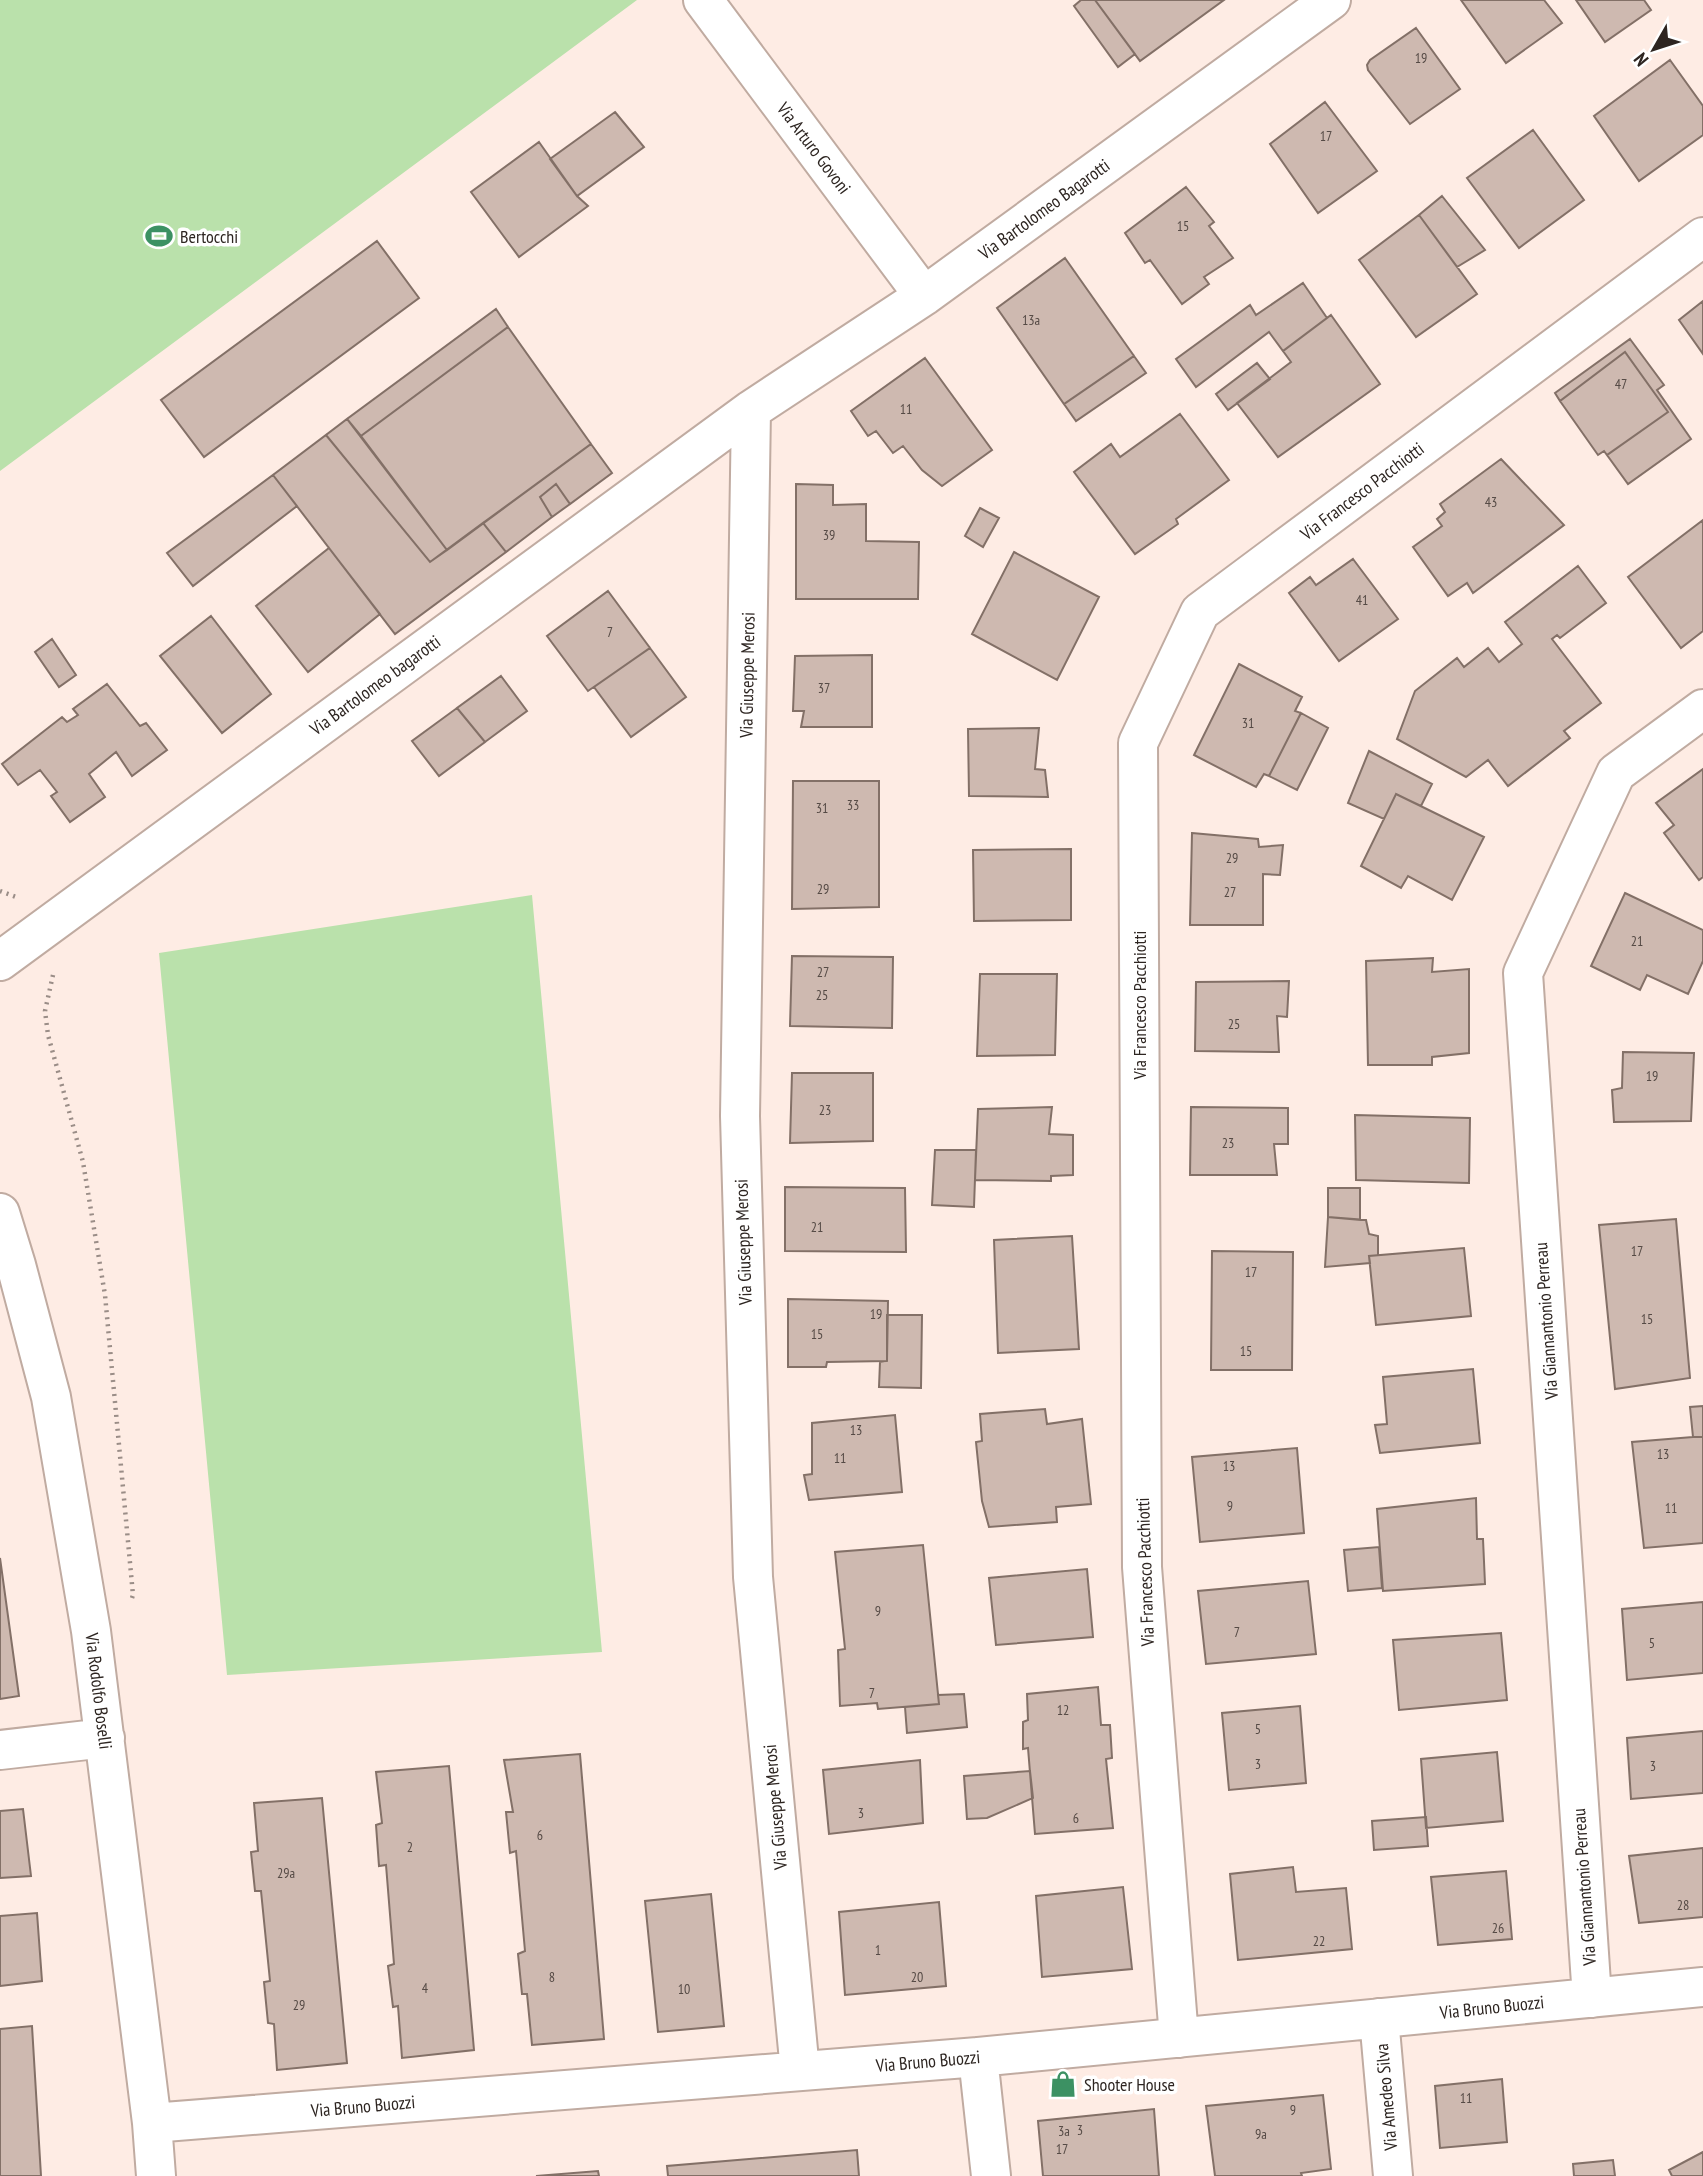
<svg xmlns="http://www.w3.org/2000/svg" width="1703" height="2176" font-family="'PT Sans Narrow',sans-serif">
  <rect width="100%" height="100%" fill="#feece4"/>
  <path fill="#bae1ab" d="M0 0H637L0 471Z
    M532 895 602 1652 227 1675 159 953Z"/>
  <path fill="#ceb9b0" stroke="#837067" stroke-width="2" d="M1081 0H1095L1135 54 1118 67 1074 6Z
    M1095 0H1224L1140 61Z
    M1461 0H1544L1562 23 1506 63Z
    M1576 0H1644L1651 10 1605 42Z
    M1416 28 1460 89 1410 124 1368 70 1367 65 1370 60Z
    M1670 60 1703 106V135L1639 181 1594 116Z
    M1325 102 1377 171 1318 213 1270 144Z
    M615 112 644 147 577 196 550 159Z
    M1533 130 1584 200 1519 248 1467 178Z
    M539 142 577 196 588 206 519 257 471 192Z
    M1186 187 1214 222 1209 226 1233 258 1204 277 1209 284 1182 304 1150 260 1145 263 1125 233Z
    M1442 196 1485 250 1457 267 1419 215Z
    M1419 215 1477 294 1416 337 1359 260Z
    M377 241 419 298 204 457 161 400Z
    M1065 258 1134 356 1064 404 997 308Z
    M1303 283 1327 318 1283 351 1269 332 1196 387 1176 359 1250 305 1256 315Z
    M1703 301V354L1679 320Z
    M496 309 508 327 361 436 347 419Z
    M1331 315 1380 384 1278 457 1237 403 1291 362 1283 351Z
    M508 327 591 444 447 550 361 436Z
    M1630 339 1664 385 1657 390 1691 439 1628 484 1607 455 1668 412 1625 352 1560 401 1555 393Z
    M1625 352 1668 412 1607 455 1604 451 1598 455 1560 401Z
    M1134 356 1146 373 1076 421 1064 404Z
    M925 358 992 450 942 486 922 470 903 446 893 453 876 431 868 436 851 411Z
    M1257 363 1270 379 1228 410 1216 394Z
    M1180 414 1229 480 1176 519 1178 524 1135 554 1074 472 1111 444 1120 457Z
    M347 419 447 550 430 562 326 435Z
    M326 435 430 562 483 523 506 552 395 634 273 475Z
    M591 444 612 473 570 504 556 484 540 497 552 517 506 552 483 523Z
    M1501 459 1564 525 1473 593 1467 583 1448 596 1413 547 1442 526 1437 519 1445 512 1440 504Z
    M273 475 297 506 193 586 167 553Z
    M556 484 570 504 552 517 540 497Z
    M796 484 833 485V505L866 504V541L919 542 918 599H796Z
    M980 508 999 518 983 547 965 536Z
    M1703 520V631L1681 648 1628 577Z
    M329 548 380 614 308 672 256 606Z
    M1014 552 1099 597 1057 680 972 634Z
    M1353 559 1398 619 1339 661 1289 593 1310 577 1316 585Z
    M1578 566 1606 603 1560 638 1557 635 1552 639 1601 703 1564 731 1570 738 1508 786 1488 760 1466 777 1397 739 1415 691 1457 658 1464 667 1488 648 1499 662 1522 644 1505 622Z
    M608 591 650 648 588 691 547 636Z
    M211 616 271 694 222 733 160 656Z
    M52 639 76 675 59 687 35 652Z
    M650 648 686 697 631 737 594 687Z
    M872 655V727H801L804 711H793L795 656Z
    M1239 664 1302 697 1295 711 1301 713 1269 776 1264 774 1256 787 1194 755Z
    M501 676 527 711 485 742 457 708Z
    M107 684 140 726 146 723 167 750 132 776 116 752 89 774 105 797 70 822 51 796 57 792 40 770 18 785 2 764 62 717 67 722 78 715 73 709Z
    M457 708 485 742 439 776 412 741Z
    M1301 713 1328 728 1297 790 1269 776Z
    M1039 728 1035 769 1045 770 1048 797 969 796 968 729Z
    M1369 751 1432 784 1421 806 1396 794 1384 819 1348 803Z
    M1703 769V877L1699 880 1664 833 1674 825 1656 803Z
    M793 781H879V907L792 909Z
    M1396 794 1484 837 1452 900 1408 876 1401 888 1361 866Z
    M1192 833 1258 839 1259 847 1283 845 1280 875 1263 874V925H1190Z
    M1071 849V920L974 921 973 850Z
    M1625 893 1703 930V961L1688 994 1647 975 1640 990 1591 966Z
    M792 956 893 957 892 1028 790 1026Z
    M1433 958 1432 972 1469 969V1053L1432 1057V1065H1368L1366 961Z
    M980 974H1057L1055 1055 977 1056Z
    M1289 981 1287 1017 1277 1016 1279 1052 1195 1051 1196 982Z
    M1623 1052 1694 1053 1691 1121 1614 1122 1612 1090 1622 1088Z
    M792 1073H873V1141L790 1143Z
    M1052 1107 1049 1134 1073 1135V1175L1051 1176V1181L975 1180 978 1109Z
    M1191 1107 1288 1108V1144H1274L1277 1175H1190Z
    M1355 1115 1470 1118 1469 1183 1356 1180Z
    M935 1150H976L974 1207 932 1205Z
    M785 1187 905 1188 906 1252 785 1251Z
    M1328 1188H1360V1220L1328 1217Z
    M1328 1217 1366 1220 1369 1234 1378 1236V1256H1369L1370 1263 1325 1267Z
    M1676 1219 1690 1378 1615 1389 1599 1225Z
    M1072 1236 1079 1349 998 1353 994 1240Z
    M1464 1248 1471 1316 1376 1325 1369 1256Z
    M1212 1251 1293 1252 1292 1370H1211Z
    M788 1299 888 1301 887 1361 827 1362 826 1367H788Z
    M887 1315H922L921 1388 879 1387 880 1362 887 1361Z
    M1473 1369 1480 1443 1380 1453 1375 1425 1387 1424 1383 1377Z
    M1703 1406V1437H1693L1690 1407Z
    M1045 1409 1047 1424 1082 1419 1091 1504 1056 1507 1057 1522 989 1527 982 1501 976 1442 982 1441 980 1414Z
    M895 1415 902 1492 809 1500 804 1475 812 1474V1423Z
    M1693 1437H1703V1543L1644 1548 1632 1442Z
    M1297 1448 1304 1533 1200 1542 1192 1457Z
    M1476 1498 1477 1539H1483L1485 1584 1383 1591 1377 1509Z
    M923 1545 939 1704 878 1709 877 1703 840 1706 838 1650 845 1649 835 1552Z
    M1379 1547 1382 1588 1348 1591 1344 1550Z
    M0 1558 19 1696 0 1699Z
    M1087 1569 1093 1637 996 1645 989 1578Z
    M1308 1581 1316 1654 1206 1664 1198 1591Z
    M1703 1602V1673L1627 1680 1622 1609Z
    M1501 1633 1507 1700 1399 1710 1393 1640Z
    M1098 1687 1101 1725H1110L1112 1758 1106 1759 1113 1828 1035 1834 1028 1748 1023 1749V1722L1028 1720 1027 1694Z
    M964 1694 967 1727 907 1733 905 1707 939 1704 938 1695Z
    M1300 1706 1306 1783 1229 1790 1222 1713Z
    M1703 1731V1793L1631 1799 1627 1738Z
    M1497 1752 1503 1821 1426 1828 1421 1759Z
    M580 1754 604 2039 532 2045 527 1994H522L518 1954 525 1951 516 1851 510 1853 506 1812H513L504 1760Z
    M920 1760 923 1823 829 1834 823 1770Z
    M449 1766 474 2050 402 2058 398 2006 393 2007 388 1966 394 1964 386 1865 379 1866 376 1825 382 1823 376 1772Z
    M1030 1771 1033 1798 987 1818 967 1819 964 1776Z
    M322 1798 347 2063 277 2070 274 2024 268 2023 264 1982 270 1981 261 1891H255L251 1852 258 1851 254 1803Z
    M23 1809 31 1876 0 1878V1811Z
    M1426 1817 1428 1846 1374 1850 1372 1821Z
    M1703 1848V1917L1639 1923 1629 1856Z
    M1293 1867 1296 1892 1346 1888 1352 1949 1238 1960 1230 1874Z
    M1506 1871 1512 1939 1438 1945 1431 1877Z
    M1123 1887 1132 1969 1042 1977 1036 1896Z
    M711 1894 724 2026 658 2032 645 1901Z
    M939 1902 946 1986 845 1995 839 1912Z
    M37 1913 42 1981 0 1986V1916Z
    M32 2026 41 2176H0V2029Z
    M1502 2079 1507 2142 1440 2148 1435 2086Z
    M1323 2095 1331 2169 1301 2173 1302 2176H1215L1206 2106Z
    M1154 2109 1159 2176H1043L1038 2121Z
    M857 2150 859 2176H668L667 2166Z
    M1703 2152V2176H1672L1669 2170Z
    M1613 2160 1615 2176H1574L1573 2164Z
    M598 2171 599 2176H536Z"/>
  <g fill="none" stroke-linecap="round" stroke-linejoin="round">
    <defs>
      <path id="minor" d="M703 0 924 296
        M751 410 740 1116 753 1577 800 2071
        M0 961 751 410 924 296 1331 0
        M0 1213 16 1265 51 1397 91 1631 152 2123 156 2176
        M0 1750 105 1738
        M1592 1998 1523 973 1616 773 1703 709
        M1379 2018 1393 2176
        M1179 2038 1142 1567 1138 743 1200 612 1703 237
        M978 2057 991 2176
        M152 2123 978 2057 1703 1987"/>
    </defs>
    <use href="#minor" stroke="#c0aba1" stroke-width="42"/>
    <path stroke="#9a8d87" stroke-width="4.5" stroke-dasharray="2 5" stroke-linecap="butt" d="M0 891 16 897
      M53 975 45 1011 48 1035 83 1162 105 1295 133 1595 131 1601"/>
    <use href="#minor" stroke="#fff" stroke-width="38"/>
  </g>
  <defs>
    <symbol id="stadium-bare" viewBox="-9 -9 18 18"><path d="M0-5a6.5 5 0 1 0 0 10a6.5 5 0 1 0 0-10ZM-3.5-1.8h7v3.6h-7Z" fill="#3c9163" stroke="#fff" stroke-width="2.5" paint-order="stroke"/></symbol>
    <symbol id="shop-bare" viewBox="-9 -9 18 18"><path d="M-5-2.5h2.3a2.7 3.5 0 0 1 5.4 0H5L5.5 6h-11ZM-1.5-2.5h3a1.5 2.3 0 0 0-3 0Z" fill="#3c9163" stroke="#fff" stroke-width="2.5" paint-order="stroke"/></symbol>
  </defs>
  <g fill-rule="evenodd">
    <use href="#stadium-bare" x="140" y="217" width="38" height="38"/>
    <use href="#shop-bare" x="1044" y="2065" width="38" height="38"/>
  </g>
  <g text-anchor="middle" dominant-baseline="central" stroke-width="7" stroke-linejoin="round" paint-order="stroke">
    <g font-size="14" fill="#554a45">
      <text x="1421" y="58">19</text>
      <text x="1326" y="136">17</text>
      <text x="1183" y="226">15</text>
      <text x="1031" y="320">13a</text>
      <text x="1621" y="384">47</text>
      <text x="906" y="409">11</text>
      <text x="1491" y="502">43</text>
      <text x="829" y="535">39</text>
      <text x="1362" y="600">41</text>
      <text x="610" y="632">7</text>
      <text x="824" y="688">37</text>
      <text x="1248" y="723">31</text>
      <text x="853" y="805">33</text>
      <text x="822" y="808">31</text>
      <text x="1232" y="858">29</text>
      <text x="823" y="889">29</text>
      <text x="1230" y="892">27</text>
      <text x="1637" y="941">21</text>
      <text x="823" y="972">27</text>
      <text x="822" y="995">25</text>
      <text x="1234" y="1024">25</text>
      <text x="1652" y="1076">19</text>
      <text x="825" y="1110">23</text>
      <text x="1228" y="1143">23</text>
      <text x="817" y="1227">21</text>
      <text x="1637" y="1251">17</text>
      <text x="1251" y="1272">17</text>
      <text x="876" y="1314">19</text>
      <text x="1647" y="1319">15</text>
      <text x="817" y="1334">15</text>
      <text x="1246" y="1351">15</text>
      <text x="856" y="1430">13</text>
      <text x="1663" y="1454">13</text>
      <text x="840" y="1458">11</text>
      <text x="1229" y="1466">13</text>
      <text x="1230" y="1506">9</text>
      <text x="1671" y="1508">11</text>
      <text x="878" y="1611">9</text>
      <text x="1237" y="1632">7</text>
      <text x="1652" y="1643">5</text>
      <text x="872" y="1693">7</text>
      <text x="1063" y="1710">12</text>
      <text x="1258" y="1729">5</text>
      <text x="1258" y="1764">3</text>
      <text x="1653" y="1766">3</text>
      <text x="861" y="1813">3</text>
      <text x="1076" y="1818">6</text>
      <text x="540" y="1835">6</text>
      <text x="410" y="1847">2</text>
      <text x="286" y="1873">29a</text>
      <text x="1683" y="1905">28</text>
      <text x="1498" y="1928">26</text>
      <text x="1319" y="1941">22</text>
      <text x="878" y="1950">1</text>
      <text x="552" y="1977">8</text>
      <text x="917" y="1977">20</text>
      <text x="425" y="1988">4</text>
      <text x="684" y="1989">10</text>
      <text x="299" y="2005">29</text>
      <text x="1466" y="2098">11</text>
      <text x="1293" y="2110">9</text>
      <text x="1080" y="2130">3</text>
      <text x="1064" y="2131">3a</text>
      <text x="1261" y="2134">9a</text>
      <text x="1062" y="2149">17</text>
    </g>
    <g font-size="18" fill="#2d2521" stroke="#fff">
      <text transform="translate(814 148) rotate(53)">Via Arturo Govoni</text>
      <text transform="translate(1044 209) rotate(-36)">Via Bartolomeo Bagarotti</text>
      <text transform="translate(1362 491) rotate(-37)">Via Francesco Pacchiotti</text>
      <text transform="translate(747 675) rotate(-89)">Via Giuseppe Merosi</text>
      <text transform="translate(375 685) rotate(-36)">Via Bartolomeo bagarotti</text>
      <text transform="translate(1139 1005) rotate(-90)">Via Francesco Pacchiotti</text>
      <text transform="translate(743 1242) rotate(-92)">Via Giuseppe Merosi</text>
      <text transform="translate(1546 1321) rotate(-94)">Via Giannantonio Perreau</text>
      <text transform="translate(1145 1572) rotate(-92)">Via Francesco Pacchiotti</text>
      <text transform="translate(99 1691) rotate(83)">Via Rodolfo Boselli</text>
      <text transform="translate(775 1807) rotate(-95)">Via Giuseppe Merosi</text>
      <text transform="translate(1584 1887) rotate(-94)">Via Giannantonio Perreau</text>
      <text transform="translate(1492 2007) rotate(-6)">Via Bruno Buozzi</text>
      <text transform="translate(928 2061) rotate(-5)">Via Bruno Buozzi</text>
      <text transform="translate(1386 2097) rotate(-95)">Via Amedeo Silva</text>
      <text transform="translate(363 2106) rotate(-5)">Via Bruno Buozzi</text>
    </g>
    <g font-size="18" fill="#2d2521" stroke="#fff" text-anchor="start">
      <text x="180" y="236">Bertocchi</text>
      <text x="1084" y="2084">Shooter House</text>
    </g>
  </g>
  <g transform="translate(1654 49) rotate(231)" stroke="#ffffff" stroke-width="5" paint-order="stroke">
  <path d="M0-5L12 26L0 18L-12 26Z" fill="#2d2521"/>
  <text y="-10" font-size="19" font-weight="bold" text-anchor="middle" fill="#2d2521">N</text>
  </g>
</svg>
